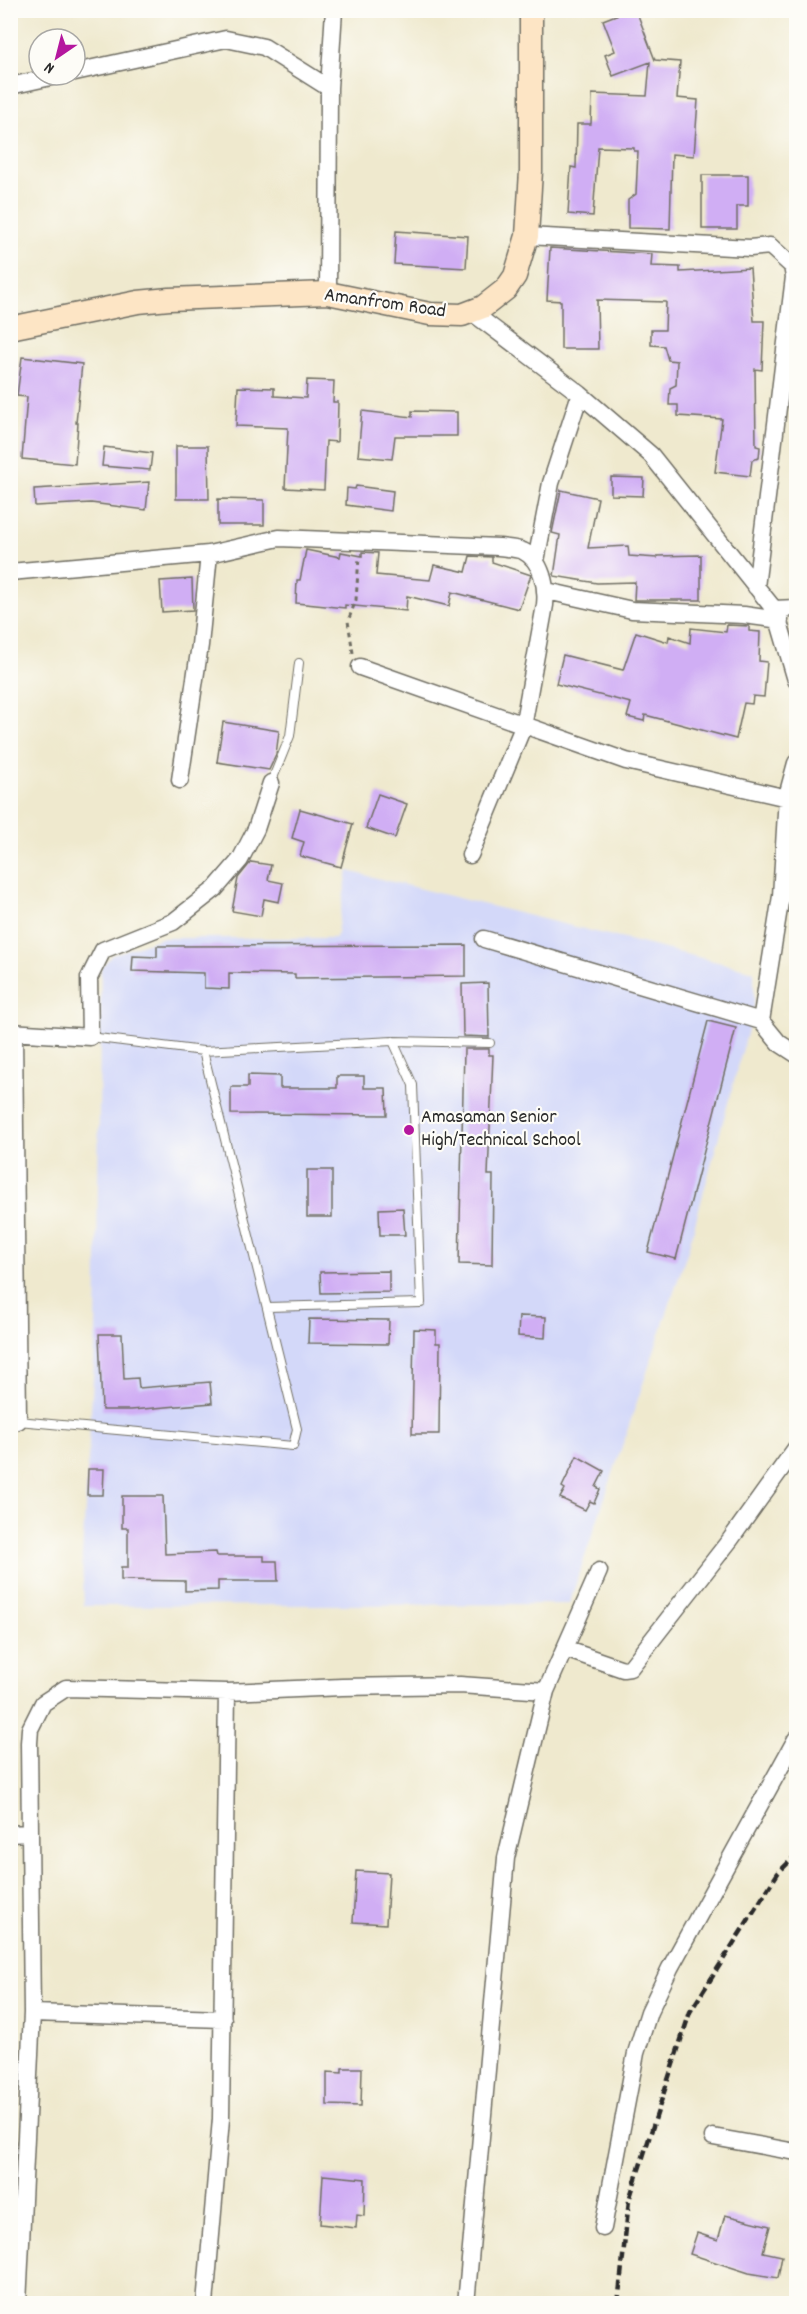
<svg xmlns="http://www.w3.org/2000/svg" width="807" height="2314" font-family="Dekko,sans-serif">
  <rect width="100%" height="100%" fill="#fdfcf7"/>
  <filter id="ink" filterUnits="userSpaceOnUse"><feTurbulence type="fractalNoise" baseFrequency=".0167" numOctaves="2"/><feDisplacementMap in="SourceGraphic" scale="12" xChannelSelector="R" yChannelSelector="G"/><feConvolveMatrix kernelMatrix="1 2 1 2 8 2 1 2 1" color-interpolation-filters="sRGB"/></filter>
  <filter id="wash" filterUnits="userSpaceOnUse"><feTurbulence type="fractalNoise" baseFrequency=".008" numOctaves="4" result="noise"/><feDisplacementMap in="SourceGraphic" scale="24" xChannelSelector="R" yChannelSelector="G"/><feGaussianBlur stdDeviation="1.35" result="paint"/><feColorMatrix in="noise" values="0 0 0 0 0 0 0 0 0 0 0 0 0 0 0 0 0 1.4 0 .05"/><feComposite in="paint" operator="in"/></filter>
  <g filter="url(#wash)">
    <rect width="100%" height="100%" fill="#efe9ce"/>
    <path fill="#d3d8f9" d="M348 871 754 971V1008L687 1253 569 1604 84 1606 82 1557 96 1329 101 968 112 955 161 938H336Z"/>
    <g id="blocks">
      <path fill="#d0aef4" d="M629 10H636L655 60 680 62 677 98 698 100 694 156 672 154 670 229 628 228V200L636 194 638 151H634V148L598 147 593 216 568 214 571 167 576 168 577 124H591L592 94 647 96 650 62 613 76 605 55 615 51 603 20Z
        M702 175H748V206H737V229H702Z
        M396 231 468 236 466 268 394 264Z
        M550 248 652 254 651 266 680 267V272L750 268 754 321H764L762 370 755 369 756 446 760 447 759 458 752 460 750 476 715 472 722 419 678 416V405H669L670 388 676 385 677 361 668 360 664 346 651 345V330H665L666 302 597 300 598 349H561V301L547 300Z
        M22 357 82 364 76 423H78L75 464 22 459 27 397 17 396Z
        M307 380 334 381 333 402H338L337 442 326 441 324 490 285 488 288 428 236 426 238 387 274 388V396L306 398Z
        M362 411 412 417V411L457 412V436H395L392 459 358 456Z
        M176 446H208L209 499H176Z
        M104 447 152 453 150 470 102 466Z
        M611 477 644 478 643 496 611 495Z
        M149 482 146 510 91 503 35 506 34 489Z
        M356 486 393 491 391 511 346 505 347 488 355 489Z
        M561 490 598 498 588 548 628 546 629 556 657 558V556L701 555V600H634L635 582 597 583 554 576 560 535 552 533Z
        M218 499 264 500V525H218Z
        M306 550 340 557 341 552 362 556V552L378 553 376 575 430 580 434 565 466 572 470 556 492 557V562L531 575 519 609 452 592 449 606 407 596 406 611 345 605V608L296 603 297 580H300Z
        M192 579 193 610 162 612 160 581Z
        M727 625 749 626V631L760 632 759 661 767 662 764 697 753 696 752 704 744 703 736 739 645 715 644 721 627 717 631 703 556 684 563 655 623 670 636 632 668 642 669 636 690 643 691 628 726 632Z
        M223 722 279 731 276 755 269 770 217 762Z
        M378 794 407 804 395 838 366 828Z
        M300 809 353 824 341 867 300 856 304 842 292 838Z
        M251 862 271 865 268 880 283 883 279 902 264 899 261 916 232 911 238 878Z
        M466 945V976L295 978V974L229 973V989L204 988V973L132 971 133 956 157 957V946Z
        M488 983 489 1037 463 1036 462 984Z
        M708 1021 736 1028 676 1259 648 1252Z
        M464 1049H489V1055H493L488 1175H493L492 1265 459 1264Z
        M248 1075 280 1076V1088H337V1076H364V1088H386L387 1115 231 1114V1087H248Z
        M307 1170H332V1217H307Z
        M403 1208 405 1235H380L379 1209Z
        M389 1271V1292L321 1293 320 1272Z
        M519 1316 546 1317 545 1338 518 1336Z
        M309 1319 389 1320 388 1344 308 1343Z
        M414 1329 436 1330V1343H440L439 1434H412Z
        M99 1334H122L124 1379 138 1378 139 1388 210 1382 212 1403 131 1410H102Z
        M577 1456 604 1471 596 1487 600 1489 594 1503 590 1501 585 1510 560 1498 565 1489 562 1487Z
        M88 1469H104L103 1495H87Z
        M122 1496H163L165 1554 216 1552 217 1556H264V1561H277L278 1581H218V1590L185 1591V1581L121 1580V1567H128V1528H122Z
        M356 1871 389 1873 386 1924 353 1922Z
        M342 2068H362L361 2106 327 2105V2072L342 2073Z
        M323 2175 365 2179 364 2216 357 2215 356 2228 320 2224Z
        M725 2215 770 2226 763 2252 782 2256 778 2278 749 2273 690 2254 697 2233 718 2240Z"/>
    </g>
  </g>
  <g filter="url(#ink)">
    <use href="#blocks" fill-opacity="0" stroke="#706e64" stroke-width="1.5"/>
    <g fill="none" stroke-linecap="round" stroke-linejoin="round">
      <defs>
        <path id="lane" d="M271 783 290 736 299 663
          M90 1037 203 1051 393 1041 490 1043
          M267 1307 421 1303 413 1085 393 1041
          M18 1421 293 1446 297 1429 203 1051"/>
        <path id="street" d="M75 72 226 39 264 47 329 88
          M10 86 60 75
          M527 236 750 248 770 246 792 266 794 277 756 587
          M328 293 329 88 334 10
          M473 313 580 394 651 455 774 609 796 608
          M536 561 551 483 580 394
          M10 572 209 554 279 538 499 547C506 548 516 548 523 551 542 560 547 587 545 605L523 727 470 855
          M547 591 632 610 744 615 780 620
          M776 612 796 680
          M360 667 626 761 796 800
          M180 780 200 645 209 554
          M484 939 761 1021 779 1043 796 1054
          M761 1021 781 896 787 796 796 763
          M10 1032 90 1037 89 978 103 950 173 922 215 889 240 860 256 829 271 783
          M10 1422 18 1421 14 1033
          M565 1649 623 1669 630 1668 730 1540 796 1448
          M546 1691 599 1571
          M10 1834 29 1833
          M32 2013 223 2019
          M713 2137 796 2152
          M603 2228 636 2053 649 2012 670 1968 796 1739
          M18 2304 32 2013 29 1743 30 1729 43 1703 66 1688 227 1692 342 1687 460 1685 546 1691 506 1858 466 2304
          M205 2304 221 2119 227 1692"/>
        <path id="secondary" d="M10 328 138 302 169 299 328 293 430 314 462 315 483 307 506 289 515 276 527 236 531 171V10"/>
      </defs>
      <use href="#lane" stroke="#706e64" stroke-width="10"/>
      <use href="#street" stroke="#706e64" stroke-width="19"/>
      <use href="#secondary" stroke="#706e64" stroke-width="25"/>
      <path stroke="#706e64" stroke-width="3" stroke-dasharray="4.5 4.5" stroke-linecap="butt" d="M353 653 348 621 356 600 359 557"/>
      <use href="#lane" stroke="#fff" stroke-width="8"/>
      <use href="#street" stroke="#fff" stroke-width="16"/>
      <use href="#secondary" stroke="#fde5c5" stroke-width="22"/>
      <path stroke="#2b2b2b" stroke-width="4.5" stroke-dasharray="9 4.5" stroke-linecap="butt" d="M618 2304 629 2200 690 2012 778 1873 796 1855"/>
    </g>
  </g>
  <circle fill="#b5179e" stroke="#fdfcf7" stroke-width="2" cx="409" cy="1130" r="6"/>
  <g text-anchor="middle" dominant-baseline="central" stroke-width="4.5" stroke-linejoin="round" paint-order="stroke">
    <g font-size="20" fill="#2b2b2b" stroke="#fdfcf7">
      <text transform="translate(385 304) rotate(8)">Amanfrom Road</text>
    </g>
    <g font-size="20" fill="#2b2b2b" stroke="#fdfcf7" text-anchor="start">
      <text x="421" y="1118">Amasaman Senior<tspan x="421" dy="23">High/Technical School</tspan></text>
    </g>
  </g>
  <rect width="807" height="2314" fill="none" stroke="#fdfcf7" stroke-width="36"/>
  <g transform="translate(57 57) rotate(215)"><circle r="28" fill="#fdfcf7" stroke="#a9a8a5" stroke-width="1.5"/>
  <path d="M0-4.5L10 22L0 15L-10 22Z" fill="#b5179e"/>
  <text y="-9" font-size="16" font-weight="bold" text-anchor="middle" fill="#2b2b2b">N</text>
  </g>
</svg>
